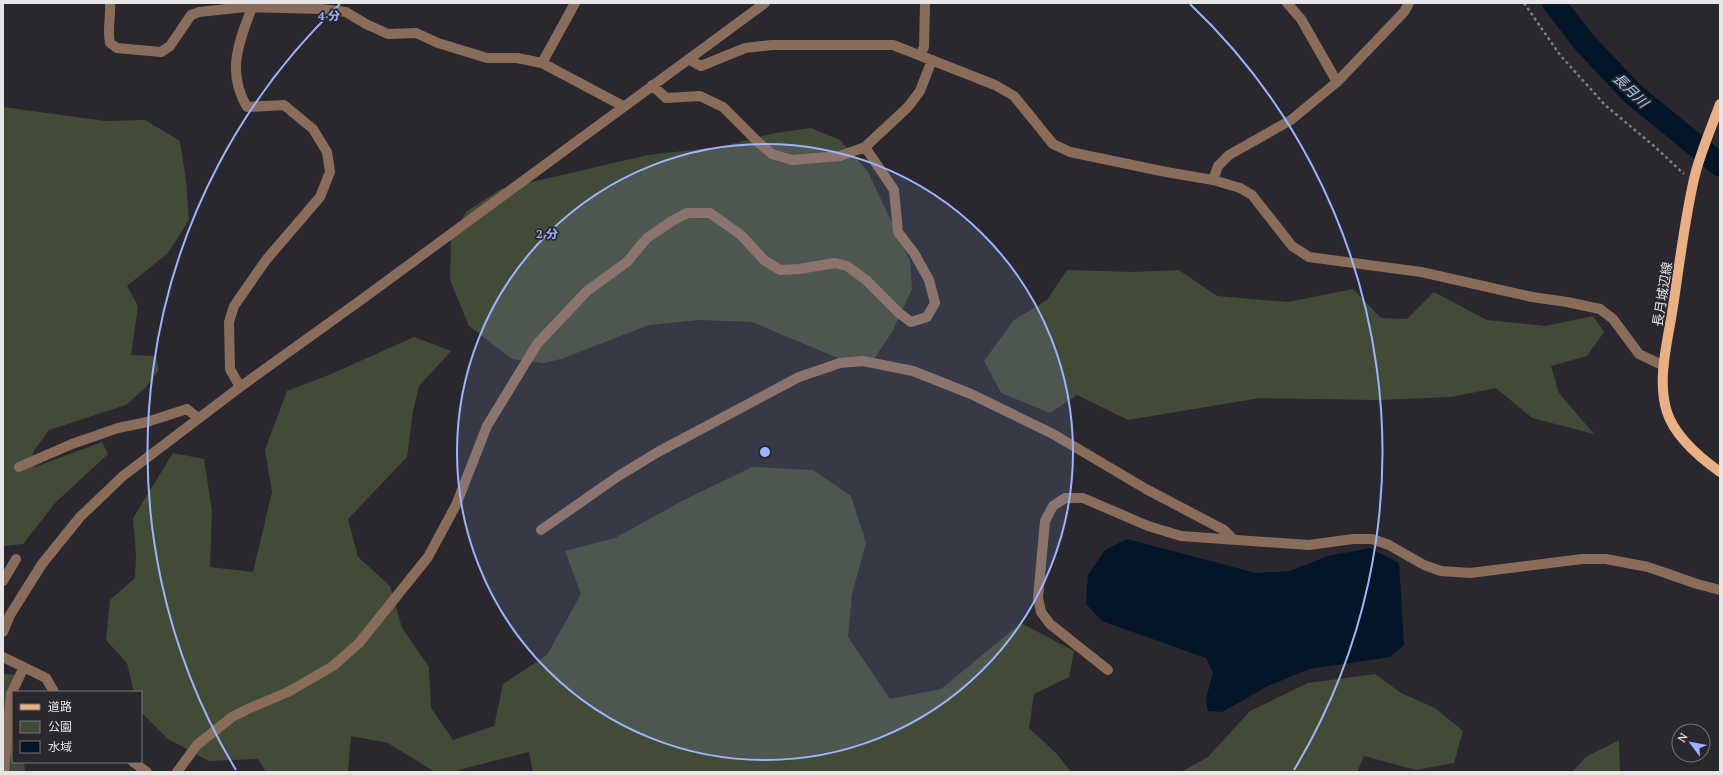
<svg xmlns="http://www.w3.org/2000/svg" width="1723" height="775" font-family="'PT Serif','Noto Sans JP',serif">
  <rect width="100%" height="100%" fill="#2a282e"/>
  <path fill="#424b38" d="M3 107 105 121 145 120 180 141 186 180 189 220 168 253 127 286 138 306 131 355 156 356 159 370 145 388 126 405 49 430 33 452 35 467 102 442 108 454 56 502 23 544 3 546Z
    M811 128 840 140 868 172 910 261 912 289 892 332 872 362 850 363 752 322 699 320 649 325 561 359 543 363 512 359 469 326 450 280 451 239 466 212 501 189 648 155 720 147 775 133Z
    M1067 270 1134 272 1179 270 1217 296 1288 302 1353 289 1381 318 1407 319 1434 292 1487 320 1545 326 1593 316 1604 332 1587 356 1551 366 1559 393 1594 434 1532 418 1496 388 1451 397 1378 400 1260 398 1128 420 1077 395 1050 413 1001 393 984 361 1014 320 1047 300Z
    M414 337 451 351 419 386 413 411 407 457 348 519 358 557 390 586 402 628 429 667 431 708 453 740 494 726 503 684 547 655 581 594 565 551 615 538 682 501 752 467 813 470 851 496 866 543 852 594 848 637 890 699 941 689 1021 623 1074 651 1069 677 1034 694 1029 728 1057 754 1071 772H533L529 752 451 772H435L388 743 351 736 348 772H266L258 759 209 761 168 739 141 712V692H134L127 663 106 640 110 600 135 578 136 555 133 518 173 453 204 459 212 511 210 567 253 572 272 492 265 450 287 391 331 374Z
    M3 674 16 675 13 692V762H24L25 772H3Z
    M1375 674 1401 693 1435 708 1463 731 1454 763 1416 770 1364 756 1357 772H1181L1208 757 1250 711 1308 683Z
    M1619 740 1620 772H1572L1586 757Z"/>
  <path fill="#031526" d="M1127 539 1256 573 1290 571 1328 556 1370 548 1399 563 1404 645 1390 657 1309 669 1268 686 1222 712 1208 711 1206 699 1213 672 1206 658 1102 621 1086 604 1088 575 1105 550Z"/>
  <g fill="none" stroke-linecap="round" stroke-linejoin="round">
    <path stroke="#031526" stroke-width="23" d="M1554 3 1584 42 1633 94 1720 165"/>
    <path stroke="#7f7d82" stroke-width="2.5" stroke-dasharray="3 3" stroke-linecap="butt" d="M1524 3 1560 55 1605 105 1654 146 1684 174"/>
    <path stroke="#896c59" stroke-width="10" d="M110 3C111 17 107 30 110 43L117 48 161 52 170 46 191 15 199 12 246 7 322 9 346 12 366 24 388 34 416 33 438 43 487 58H517L542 63 623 106
      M1287 3 1301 19 1337 82
      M920 55 924 47 925 3
      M688 59 701 66 745 48 772 45H893L995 85 1014 96 1053 144 1070 152 1166 172 1213 180 1240 188 1252 195 1292 246 1309 257 1421 272 1532 297 1567 302 1600 309 1613 319 1639 354 1664 366
      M542 63 575 3
      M652 85 666 98 700 96 723 107 758 142 772 154 792 160 840 156 865 147 908 107 920 91 932 60
      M1213 180 1218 166 1229 155 1291 120 1337 82 1404 12 1409 3
      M240 387 230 369 229 322 234 306 266 260 320 197 330 172 327 152 313 129 284 105 247 107C226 72 239 42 252 7
      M19 467 72 444 118 428 147 422 187 409 198 418
      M541 530 617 477 658 452 799 377 840 363 863 361 913 371 971 394 1053 434 1146 489 1224 530 1233 539
      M3 581 16 559
      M3 632 10 615 42 564 80 517 123 476 240 387 361 300 765 3
      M3 657 46 678 54 692
      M1108 670 1050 624 1041 612 1038 598 1045 521 1053 506 1065 498H1083L1148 526 1181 536 1309 545 1353 539H1372L1389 545 1424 565 1441 571 1470 573 1582 559H1606L1648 567 1697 584 1720 590
      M133 762 147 772
      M4 772 11 694 24 667
      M177 772 197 745 232 717 250 708 288 692 333 666 359 643 428 557 456 505 487 426 537 344 587 291 627 262 647 238 672 221 687 213H710L741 235 764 260 780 270 799 269 835 263 847 266 866 280 899 313 911 322 927 317 935 303 929 280 914 253 898 232 894 190 865 147"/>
    <path stroke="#e9af85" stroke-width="10" d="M1720 104C1711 129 1700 153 1694 179 1684 223 1679 268 1672 313 1667 344 1657 381 1667 412 1675 437 1699 457 1720 472"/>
  </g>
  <circle cx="765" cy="452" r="308" fill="#9db4fd" fill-opacity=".12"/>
  <g fill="none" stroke="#9db4fd" stroke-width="2">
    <circle cx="765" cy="452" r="308"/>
    <path d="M236 770A617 617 0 0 1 340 4M1190 4A617 617 0 0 1 1294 770"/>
  </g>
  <g text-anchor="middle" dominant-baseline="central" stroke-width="3.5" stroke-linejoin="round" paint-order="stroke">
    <g font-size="13" fill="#e6e5e8" stroke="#2a282e">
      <text transform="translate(1662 294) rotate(-81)">長月城辺線</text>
    </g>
    <g font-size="14" font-style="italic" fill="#a5cff8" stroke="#2a282e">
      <text transform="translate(1631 90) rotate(44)">長月川</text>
    </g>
  </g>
  <circle cx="765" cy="452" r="6" fill="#9db4fd" stroke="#2a282e" stroke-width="2"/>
  <g font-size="12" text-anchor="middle" font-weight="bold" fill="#9db4fd" stroke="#2a282e" stroke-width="3.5" stroke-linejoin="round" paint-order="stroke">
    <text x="329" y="20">4 分</text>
    <text x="547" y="238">2 分</text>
  </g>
  <rect width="1723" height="775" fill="none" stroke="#e6e5e8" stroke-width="8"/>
  <rect x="12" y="691" width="130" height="72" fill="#2a282e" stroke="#757478"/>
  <rect x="20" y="704" width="20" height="6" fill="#e9af85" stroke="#757478"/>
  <text x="48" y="711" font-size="12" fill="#e6e5e8">道路</text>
  <rect x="20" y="721" width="20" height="12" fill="#424b38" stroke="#757478"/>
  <text x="48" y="731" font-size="12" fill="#e6e5e8">公園</text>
  <rect x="20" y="741" width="20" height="12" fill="#031526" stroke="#757478"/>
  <text x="48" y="751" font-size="12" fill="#e6e5e8">水域</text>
  <g transform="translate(1691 743) rotate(302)"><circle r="19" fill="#2a282e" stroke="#757478"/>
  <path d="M0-3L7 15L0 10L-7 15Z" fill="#9db4fd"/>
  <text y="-6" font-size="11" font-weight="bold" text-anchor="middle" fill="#e6e5e8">N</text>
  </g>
</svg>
